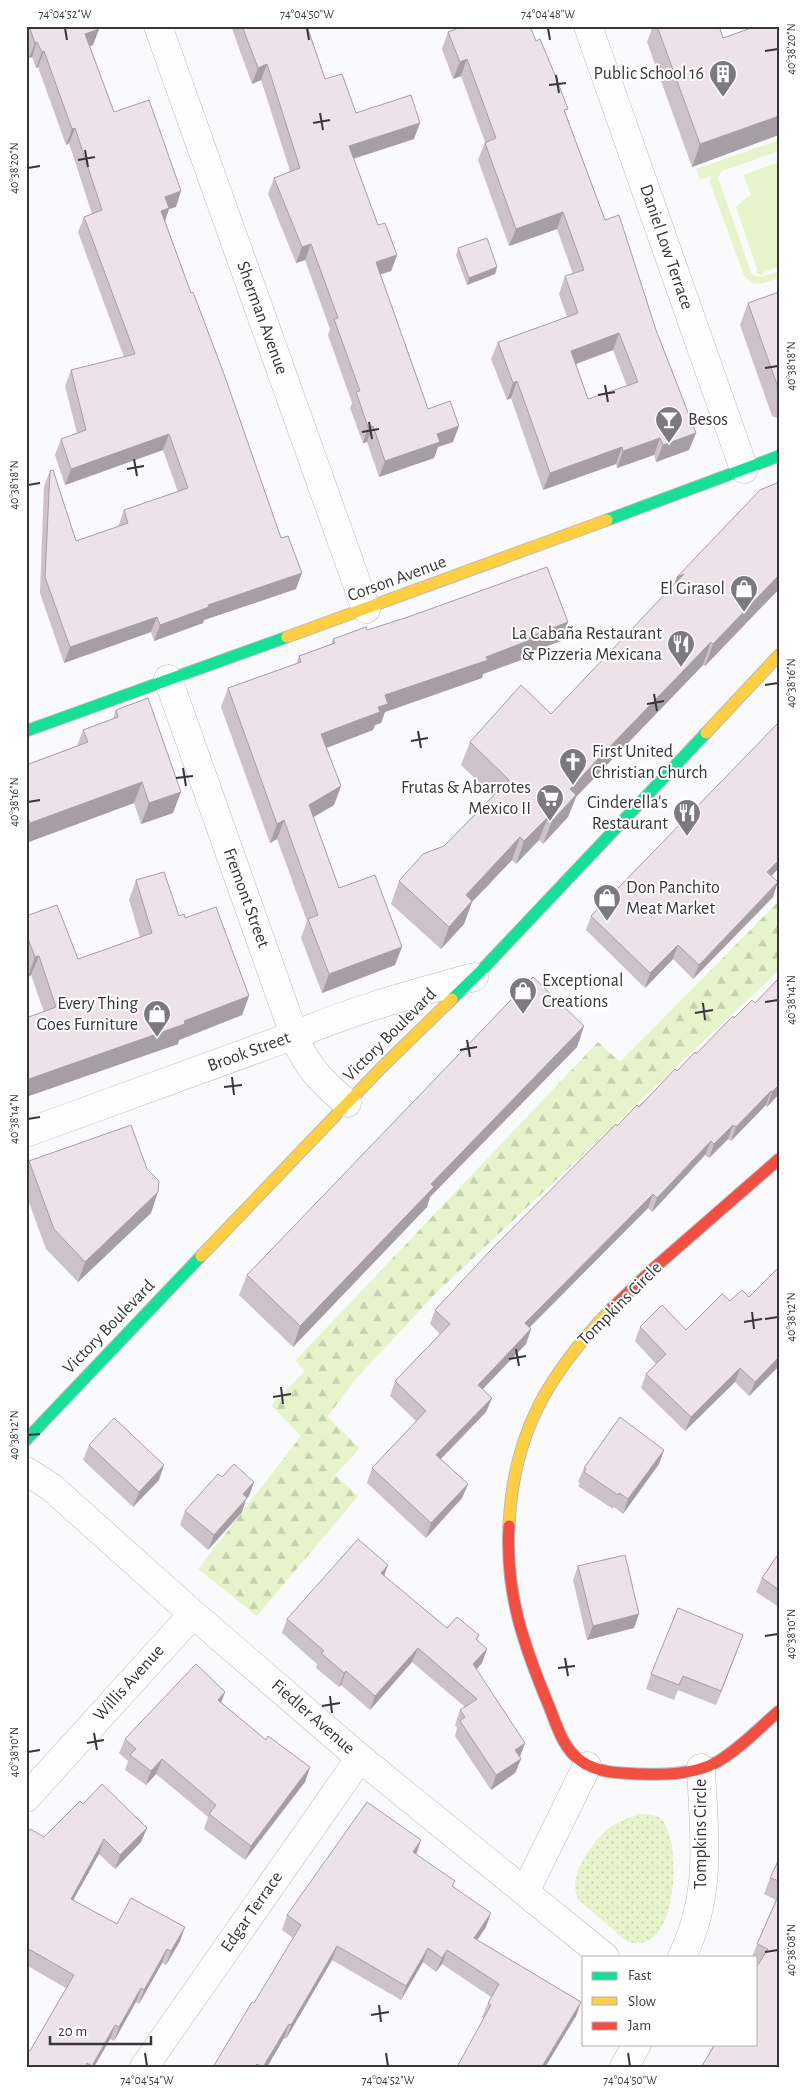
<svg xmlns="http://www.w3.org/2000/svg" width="805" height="2093" font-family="'Alegreya Sans',sans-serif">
  <defs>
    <pattern id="grass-dots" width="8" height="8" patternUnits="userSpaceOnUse" patternTransform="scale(1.25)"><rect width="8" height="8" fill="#e6f3cb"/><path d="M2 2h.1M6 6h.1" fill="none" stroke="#c6d1af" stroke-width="1.8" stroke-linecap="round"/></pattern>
    <pattern id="forest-firs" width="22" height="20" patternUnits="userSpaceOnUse" patternTransform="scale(1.25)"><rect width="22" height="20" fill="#e6f3cb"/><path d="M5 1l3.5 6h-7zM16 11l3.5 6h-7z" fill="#c6d1af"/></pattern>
  </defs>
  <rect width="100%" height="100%" fill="#faf9fc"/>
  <path fill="url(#grass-dots)" d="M639 1814C647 1814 655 1814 661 1819 682 1837 680 1961 626 1941L579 1900C565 1879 592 1842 608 1829 617 1822 628 1818 639 1814Z"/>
  <path fill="url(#forest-firs)" d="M779 901V970L435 1294 354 1381 327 1417 360 1448 335 1475 358 1496 257 1616 198 1569 301 1436 271 1405 305 1371 295 1361 598 1042 620 1062Z"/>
  <path fill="#e6f3cb" d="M779 140V151L722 171 718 178 752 275 761 277 779 271V278L764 283 754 284 744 276 710 182 711 176 700 179 696 169Z
    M779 162V267L764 272 762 276 756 272 757 269 736 207 751 194 743 175Z"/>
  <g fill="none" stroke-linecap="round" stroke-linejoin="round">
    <defs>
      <path id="street" d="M158 26 366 609
        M588 26 744 469
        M168 679 297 1043C309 1069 326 1086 347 1103
        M26 1133 295 1035C353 1010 413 994 474 977
        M26 1471 51 1487 193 1614 360 1758 605 1957
        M26 1798 193 1614
        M525 1892 587 1766
        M682 1957C713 1892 704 1837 701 1768
        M144 2067 360 1758
        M624 2067 637 2044"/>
      <path id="fast" d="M607 520 779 456
        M26 731 287 637
        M452 999 479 973 706 733
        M26 1440 201 1256"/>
      <path id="slow" d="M287 637 607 520
        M706 733 779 655
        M201 1256 381 1068 452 999
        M509 1526C513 1433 548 1375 611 1309"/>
      <path id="jam" d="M611 1309 653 1269 779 1159
        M509 1526C505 1593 524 1646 549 1706 557 1726 563 1749 581 1761 599 1774 622 1773 643 1774 668 1775 695 1774 717 1762 740 1749 759 1728 779 1711"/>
    </defs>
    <use href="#street" stroke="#bab9bc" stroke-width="29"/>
    <use href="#fast" stroke="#bab9bc" stroke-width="13"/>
    <use href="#slow" stroke="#bab9bc" stroke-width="13"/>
    <use href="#jam" stroke="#bab9bc" stroke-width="13"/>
    <use href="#street" stroke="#fefeff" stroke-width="28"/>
    <use href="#fast" stroke="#16e098" stroke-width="11"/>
    <use href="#slow" stroke="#ffcf43" stroke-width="11"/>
    <use href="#jam" stroke="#f24e42" stroke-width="11"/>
  </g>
  <path fill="#cdc2c8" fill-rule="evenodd" d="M26 26H98L99 29 93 45 90 46 114 112 176 207 169 209 165 220 296 589 204 620 203 623 154 641 151 632 64 663 40 593 44 486 50 471 76 541 118 527 124 510 178 492 163 450 65 485 55 455 61 439 77 433 65 386 71 370 124 357 78 232 84 217 92 214 69 143 66 145 38 67 36 68 32 57 29 58 26 50Z
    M231 26H307L325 79 356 113 414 139 353 159 378 225 397 255 391 271 380 274 428 409 453 442 438 447 434 458 379 477 367 442 363 443 350 408 352 403 328 335 330 329 305 260 296 263 268 194 274 178 290 171 261 80 252 84Z
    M653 26H719L723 38 757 26 692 167 647 42Z
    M448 32 536 41 566 114 605 220 656 330 696 433 689 450 656 462 654 455 617 468 616 464 543 490 511 398 507 400 491 359 498 342 567 317 559 294 565 276 573 274 557 229 509 246 478 160 485 142 461 76 453 79 442 49ZM613 350 627 386 588 399 576 364Z
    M458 248 497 267 495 274 467 285 456 255Z
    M779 292V419L772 416 740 325 748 303Z
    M779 482V589L705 666 703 665 576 797 568 817 543 844 539 840 516 864 512 860 472 902 464 924 441 949 391 904 399 881 444 846 493 796 461 765 470 742 551 714 674 585 677 577Z
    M568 622 561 641 525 654 524 659 483 674 482 678 385 712 381 723 375 725 373 730 327 748 341 786 334 805 313 817 339 888 395 965 322 993 301 938 307 921 277 839 270 843 221 707 228 688 296 664 299 656 331 644 333 639 367 630Z
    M116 710 173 813 141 824 134 803 26 843V765L77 746 83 730 113 719Z
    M772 876 773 897 693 979 673 959 645 988 586 930 591 916Z
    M136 880 179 916 185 918 249 996 242 1015 179 1040 178 1044 26 1097V1018L44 1012 31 975 28 977 26 972V916L78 959 140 937 129 900Z
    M779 978V1094L767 1107 766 1105 731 1141 728 1139 709 1158 705 1155 652 1212 648 1208 529 1328 531 1329 526 1344 483 1389 492 1398 486 1412 441 1459 468 1484 462 1498 426 1538 367 1483 372 1468 416 1421 390 1396 395 1381 440 1334 430 1324 435 1310 617 1126 734 1018 755 1003Z
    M584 1026 577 1047 430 1197 427 1207 293 1347 239 1295 247 1275Z
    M29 1161 151 1213 78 1282 46 1249 26 1194V1169Z
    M779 1267V1366L749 1396 735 1382 685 1431 641 1388 646 1374 656 1364 635 1341 640 1327 686 1330 730 1301 749 1297Z
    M89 1445 159 1480 133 1507 83 1460Z
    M664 1450 659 1464 623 1514 614 1507 613 1509 578 1486 580 1483 578 1482 584 1468Z
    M222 1477 254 1482 249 1496 246 1499 242 1512 208 1550 180 1525 185 1511Z
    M779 1553V1607L756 1592 762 1578Z
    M578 1566 634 1628 587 1640 573 1580Z
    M384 1576 447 1628 479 1635 477 1640 487 1649 482 1663 476 1669 521 1759 515 1773 491 1790 455 1736 457 1728 455 1725 460 1710 465 1707 412 1662 370 1710 341 1685 339 1687 316 1668 317 1664 282 1633 287 1619Z
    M743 1635 716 1705 678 1690 674 1700 646 1689 651 1674Z
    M222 1703 266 1740 310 1767 305 1782 245 1860 204 1829 208 1817 156 1774 146 1785 125 1770 128 1761 119 1753 125 1739Z
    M83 1804 147 1828 141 1842 115 1869 99 1854 73 1900 117 1924 180 1941 166 1965 162 1963 139 2004 136 2002 114 2041 110 2039 94 2067H26L30 2051 66 1988 26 1965V1836L44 1837Z
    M416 1854 453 1886 486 1927 477 1940 581 2002 576 2016 546 2066 482 2017 488 2003 491 1997 442 1964 436 1972 423 1962 401 2000 332 1960 286 2039 284 2038 267 2067H213L254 2003 293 1938 282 1930 287 1915Z
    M779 1859V2067H701L715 2044H756L759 1964 756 1962V1957H752L757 1944 776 1900 764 1894 770 1878Z"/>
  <path fill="#a79ea3" d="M99 29 93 45 80 50 85 34Z
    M37 42 32 57 29 58 35 43Z
    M44 51 38 67 36 68 42 52Z
    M467 59 461 76 453 79 460 62Z
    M267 64 261 80 252 84 258 68Z
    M779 116V135L692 167 700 144Z
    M420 123 414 139 343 162 349 146Z
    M75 128 69 143 66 145 72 129Z
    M181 191 176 207 169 209 164 224 156 227 165 197Z
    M563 212 557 229 509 246 516 229Z
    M311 244 305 260 296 263 302 247Z
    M397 255 391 271 370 278 376 262Z
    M497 267 495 274 467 285 469 278Z
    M619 333 613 350 565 368 571 351Z
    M517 381 511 398 507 400 513 383Z
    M373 426 367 442 363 443 368 427Z
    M459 426 453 442 438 447 434 458 379 477 385 461 437 434Z
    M696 433 689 450 656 462 663 445Z
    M169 434 163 450 65 485 71 469Z
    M660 438 654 455 617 468 623 451Z
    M622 447 616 464 543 490 550 473Z
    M302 573 296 589 204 620 203 623 154 641 160 625 208 605Z
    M684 574 669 600 677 577Z
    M779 575V589L705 666 713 644Z
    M157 617 151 632 64 663 70 647Z
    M568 622 561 641 525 654 524 659 483 674 482 678 385 712 381 723 375 725 373 730 315 752 321 734 378 707 385 695 486 657 529 637Z
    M711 642 703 665 576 797 568 817 543 844 552 821 570 789 599 758Z
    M142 782 134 803 26 843V834L30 823Z
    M341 786 334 805 302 824 309 805Z
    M181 792 173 813 141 824 149 803Z
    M548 817 539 840 516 864 524 841Z
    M29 820 26 829V821Z
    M284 820 277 839 270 843 277 824Z
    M520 837 512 860 472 902 464 924 441 949 449 927 466 895Z
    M779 860V868L762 886 767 872Z
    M778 882 773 897 693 979 699 965Z
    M678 945 673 959 645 988 650 973Z
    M402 947 395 965 322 993 329 974Z
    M39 956 31 975 28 977 35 957Z
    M249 996 242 1015 179 1040 178 1044 26 1097V1080Z
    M584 1026 577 1047 430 1197 427 1207 293 1347 300 1326 431 1184Z
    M779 1085V1094L767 1107 772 1092Z
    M771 1091 766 1105 731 1141 736 1127Z
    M733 1125 728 1139 709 1158 714 1144Z
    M711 1141 705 1155 652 1212 657 1198Z
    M158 1192 151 1213 78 1282 85 1262Z
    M653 1194 648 1208 519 1338 525 1323Z
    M531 1329 526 1344 473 1399 478 1385Z
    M779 1357V1366L749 1396 755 1382Z
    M740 1368 735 1382 685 1431 691 1417Z
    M492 1398 486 1412 431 1469 436 1455Z
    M664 1450 659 1464 623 1514 628 1499Z
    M164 1465 159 1480 133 1507 139 1492Z
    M254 1482 249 1496 246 1499 242 1512 208 1550 214 1535 243 1494Z
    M468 1484 462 1498 426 1538 431 1523Z
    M388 1565 383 1579 381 1573Z
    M639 1614 634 1628 587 1640 593 1626Z
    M743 1635 738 1649 716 1705 721 1691Z
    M418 1648 412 1662 370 1710 375 1696Z
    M487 1649 482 1663 468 1679 473 1664Z
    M346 1671 341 1685 339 1687 344 1673Z
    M225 1692 220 1706 218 1700Z
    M525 1743 520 1757 515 1750Z
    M162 1759 156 1774 146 1785 151 1771Z
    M521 1759 515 1773 491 1790 496 1775Z
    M310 1767 305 1782 245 1860 251 1846Z
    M147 1828 141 1842 115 1869 120 1855Z
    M104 1839 99 1854 66 1913 71 1899Z
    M421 1840 416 1855 413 1852Z
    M491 1913 486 1927 469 1952 474 1938Z
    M185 1927 180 1941 166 1965 171 1951Z
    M337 1946 332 1960 286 2039 291 2025Z
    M428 1948 423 1962 401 2000 406 1986Z
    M167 1949 162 1963 139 2004 144 1990Z
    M447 1950 442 1964 436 1972 442 1958Z
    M141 1988 136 2002 114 2041 119 2027Z
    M581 2002 576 2016 545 2067 543 2065Z
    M289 2024 284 2038 267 2067H263Z
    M115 2025 110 2039 94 2067H92Z"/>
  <path fill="#eee2e9" stroke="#a79ea3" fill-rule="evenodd" d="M29 26H98L99 29 85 34 114 112 149 100 181 191 165 197 169 208 161 211 191 293 193 292 224 374 281 538 288 536 302 573 208 605 209 607 160 625 157 617 70 647 45 577 50 471 53 470 76 541 128 523 124 510 188 488 169 434 71 469 61 439 86 430 71 370 135 354 84 217 102 210 75 128 72 129 44 51 42 52 37 42 35 43Z
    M242 26H307L325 79 342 74 356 113 411 95 420 123 349 146 378 225 385 223 397 255 376 262 428 409 450 401 459 426 437 434 440 442 385 461 373 426 368 427 356 392 360 391 334 319 338 318 311 244 302 247 274 178 300 168 267 64 258 68Z
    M464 26H530L536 41 540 39 555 75 568 109 564 110 605 220 619 215 656 330 696 433 663 445 660 438 623 451 622 447 550 473 517 381 513 383 498 342 578 313 565 276 584 270 563 212 516 229 485 143 496 138 467 59 460 62 448 32ZM619 333 638 382 588 399 571 351Z
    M657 26H719L723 38 757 26H779V116L700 144Z
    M487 238 497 267 469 278 458 248Z
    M779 292V390L748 303Z
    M779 482V575L713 644 711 642 599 758 570 789 576 795 552 821 548 817 524 841 520 837 466 895 472 901 449 927 399 881 423 854 444 846 509 780 470 742 521 685 551 714 684 574 677 577 760 490Z
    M547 567 568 622 529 637 530 640 486 657 488 660 385 695 388 704 378 707 380 712 321 734 341 786 309 805 339 888 375 875 402 947 329 974 308 919 318 915 284 820 277 824 228 688 301 662 299 656 335 643 333 639 366 627 367 630 408 617Z
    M148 698 181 792 149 803 142 782 30 823 29 820 26 821V765L88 742 83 730 118 717 116 710Z
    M779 722V860L767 872 778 882 699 965 678 945 650 973 591 916Z
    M164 872 179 916 184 914 185 918 216 907 249 996 184 1021 185 1024 26 1080V1018L56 1007 39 956 35 957 26 933V916L57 905 78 959 152 933 136 880Z
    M533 977 584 1026 431 1184 434 1187 300 1326 247 1275Z
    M779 978V1085L772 1092 771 1091 736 1127 733 1125 714 1144 711 1141 657 1198 653 1194 525 1323 531 1329 478 1385 492 1398 436 1455 468 1484 431 1523 372 1468 426 1411 395 1381 450 1324 435 1310 489 1252 616 1124 617 1126 637 1105 639 1107 675 1069 677 1071 695 1052 696 1054 733 1016 734 1018 752 1000 755 1003Z
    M131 1125 147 1169 159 1181 158 1192 85 1262 54 1229 29 1161Z
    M779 1267V1357L755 1382 740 1368 691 1417 646 1374 666 1354 640 1327 662 1305 686 1330 722 1294 730 1301 742 1290 749 1297Z
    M620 1417 664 1450 628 1499 619 1493 618 1495 584 1472 586 1469 584 1468Z
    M114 1418 164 1465 139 1492 89 1445Z
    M234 1464 254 1482 243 1494 247 1498 214 1535 185 1511 218 1474 222 1477Z
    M358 1539 388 1565 381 1573 447 1628 457 1617 479 1635 476 1639 487 1649 473 1664 525 1743 515 1750 521 1759 496 1775 460 1721 465 1717 460 1710 477 1699 418 1648 375 1696 346 1671 344 1673 321 1653 324 1651 287 1619Z
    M779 1553V1590L762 1578Z
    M625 1555 639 1614 593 1626 578 1566Z
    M678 1608 743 1635 721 1691 683 1676 679 1685 651 1674Z
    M196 1664 225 1692 218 1700 266 1740 268 1736 310 1767 251 1846 209 1814 216 1805 162 1759 151 1771 130 1755 136 1749 125 1739Z
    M102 1784 147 1828 120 1855 104 1839 71 1899 117 1924 131 1898 185 1927 171 1951 167 1949 144 1990 141 1988 119 2027 115 2025 92 2066 87 2063 85 2067H26V2049L30 2051 74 1975 27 1948 26 1949V1836L30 1829 44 1837 80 1801 83 1804Z
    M367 1802 421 1840 413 1852 455 1881 452 1886 491 1913 474 1938 581 2002 543 2065 546 2067H457L491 2005 488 2003 499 1984 447 1950 442 1958 428 1948 406 1986 337 1946 291 2025 289 2024 263 2067 257 2064 255 2067H213L252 2002 254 2003 301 1925 287 1915Z
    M779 1859V1881L770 1878Z
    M779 1894V2067H704L702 2066 715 2044H756V1968L768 1949 757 1944Z"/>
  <path fill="none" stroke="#38363b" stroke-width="2" d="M65 28 67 40M307 28 309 40M548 28 550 40M765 51 778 49M556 75 559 93M549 85 566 83M320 113 323 130M313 123 330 120M85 150 88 167M78 160 95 157M28 168 40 166M765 368 778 366M605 385 608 402M598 395 615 392M369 422 372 439M362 432 379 429M134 459 137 476M127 469 144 466M28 485 40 483M765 685 778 683M654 694 657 711M647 704 664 701M418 731 421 748M411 741 428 738M183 768 186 786M176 778 193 776M28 802 40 800M765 1002 778 1000M703 1003 705 1020M695 1013 713 1010M467 1040 470 1057M460 1050 477 1047M232 1077 234 1095M224 1087 242 1085M28 1119 40 1117M752 1312 754 1329M765 1319 778 1317M744 1322 762 1319M516 1349 519 1366M509 1359 526 1356M281 1387 283 1404M273 1397 291 1394M28 1435 40 1434M765 1636 778 1634M565 1658 568 1676M558 1668 575 1666M330 1696 332 1713M322 1706 340 1703M94 1733 97 1750M87 1743 104 1740M28 1752 40 1750M765 1952 778 1950M379 2005 381 2022M371 2015 389 2012M145 2053 147 2066M386 2053 388 2066M628 2053 630 2066"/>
  <defs>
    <symbol id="building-pin" viewBox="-11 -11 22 30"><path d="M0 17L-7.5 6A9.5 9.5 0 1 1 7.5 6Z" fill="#7c7a7f" stroke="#fff"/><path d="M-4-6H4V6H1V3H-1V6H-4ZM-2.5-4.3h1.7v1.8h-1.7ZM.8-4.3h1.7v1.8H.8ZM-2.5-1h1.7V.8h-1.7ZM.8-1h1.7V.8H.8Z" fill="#fff"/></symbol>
    <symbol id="bar-pin" viewBox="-11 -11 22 30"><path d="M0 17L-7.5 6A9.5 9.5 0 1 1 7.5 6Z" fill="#7c7a7f" stroke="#fff"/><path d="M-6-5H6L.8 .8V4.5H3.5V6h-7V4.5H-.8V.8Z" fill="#fff"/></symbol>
    <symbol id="shop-pin" viewBox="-11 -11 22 30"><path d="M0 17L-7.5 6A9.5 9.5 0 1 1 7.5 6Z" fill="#7c7a7f" stroke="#fff"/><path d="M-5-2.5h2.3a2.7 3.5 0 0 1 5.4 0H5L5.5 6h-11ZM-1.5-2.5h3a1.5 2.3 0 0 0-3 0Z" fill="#fff"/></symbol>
    <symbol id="restaurant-pin" viewBox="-11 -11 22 30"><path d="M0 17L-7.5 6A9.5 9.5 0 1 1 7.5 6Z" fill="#7c7a7f" stroke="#fff"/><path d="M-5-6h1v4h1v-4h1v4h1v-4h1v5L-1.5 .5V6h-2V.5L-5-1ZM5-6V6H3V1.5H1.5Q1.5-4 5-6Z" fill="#fff"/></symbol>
    <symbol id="church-pin" viewBox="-11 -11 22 30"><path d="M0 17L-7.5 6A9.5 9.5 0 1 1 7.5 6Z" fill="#7c7a7f" stroke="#fff"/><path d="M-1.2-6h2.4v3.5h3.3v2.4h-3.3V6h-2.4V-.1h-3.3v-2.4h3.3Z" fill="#fff"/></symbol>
    <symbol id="supermarket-pin" viewBox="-11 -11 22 30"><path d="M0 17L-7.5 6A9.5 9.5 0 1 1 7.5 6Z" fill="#7c7a7f" stroke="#fff"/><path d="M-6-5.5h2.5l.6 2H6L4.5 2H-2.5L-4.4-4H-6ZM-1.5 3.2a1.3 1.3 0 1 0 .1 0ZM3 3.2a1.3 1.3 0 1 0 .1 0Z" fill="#fff"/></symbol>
  </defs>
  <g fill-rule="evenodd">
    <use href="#building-pin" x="707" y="58" width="32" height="43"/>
    <use href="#bar-pin" x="653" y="404" width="32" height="43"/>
    <use href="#shop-pin" x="728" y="573" width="32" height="43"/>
    <use href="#restaurant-pin" x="665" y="628" width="32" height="43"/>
    <use href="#church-pin" x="557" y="746" width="32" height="43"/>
    <use href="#supermarket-pin" x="534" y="782" width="32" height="43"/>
    <use href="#restaurant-pin" x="671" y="797" width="32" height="43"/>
    <use href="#shop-pin" x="591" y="882" width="32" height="43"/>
    <use href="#shop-pin" x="507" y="975" width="32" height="43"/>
    <use href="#shop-pin" x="141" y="998" width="32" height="43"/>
  </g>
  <g text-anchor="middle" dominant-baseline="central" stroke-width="4" stroke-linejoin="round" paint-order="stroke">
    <g font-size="18" fill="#38363b" stroke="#fff" text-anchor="end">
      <text x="704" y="74">Public School 16</text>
      <text x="688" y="420" text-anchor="start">Besos</text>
      <text x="725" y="589">El Girasol</text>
      <text x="662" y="634">La Cabaña Restaurant<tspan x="662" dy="21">&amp; Pizzeria Mexicana</tspan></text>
      <text x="592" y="752" text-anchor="start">First United<tspan x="592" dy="21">Christian Church</tspan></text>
      <text x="531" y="788">Frutas &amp; Abarrotes<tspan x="531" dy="21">Mexico II</tspan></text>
      <text x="668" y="803">Cinderella's<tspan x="668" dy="21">Restaurant</tspan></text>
      <text x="626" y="888" text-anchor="start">Don Panchito<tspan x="626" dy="21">Meat Market</tspan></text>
      <text x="542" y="981" text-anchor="start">Exceptional<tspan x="542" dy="21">Creations</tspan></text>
      <text x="138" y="1004">Every Thing<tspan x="138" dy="21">Goes Furniture</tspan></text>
    </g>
    <g font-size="18" fill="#38363b" stroke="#fff">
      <text transform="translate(666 247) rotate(71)">Daniel Low Terrace</text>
      <text transform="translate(262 318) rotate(70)">Sherman Avenue</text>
      <text transform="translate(397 579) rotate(-20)">Corson Avenue</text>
      <text transform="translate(246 898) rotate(70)">Fremont Street</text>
      <text transform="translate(390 1035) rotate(-45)">Victory Boulevard</text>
      <text transform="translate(249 1052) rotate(-20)">Brook Street</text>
      <text transform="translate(620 1304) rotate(-45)">Tompkins Circle</text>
      <text transform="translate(109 1327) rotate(-46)">Victory Boulevard</text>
      <text transform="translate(129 1683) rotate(-48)">Willis Avenue</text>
      <text transform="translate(313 1717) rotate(41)">Fiedler Avenue</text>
      <text transform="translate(701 1834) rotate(-90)">Tompkins Circle</text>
      <text transform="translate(252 1912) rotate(-55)">Edgar Terrace</text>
    </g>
  </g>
  <rect width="805" height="2093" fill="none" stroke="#ffffff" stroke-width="55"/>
  <rect x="582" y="1956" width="175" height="90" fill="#ffffff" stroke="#afafb1"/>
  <rect x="592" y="1972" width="25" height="8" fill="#16e098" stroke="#afafb1"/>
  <text x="628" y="1980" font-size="15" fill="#38363b">Fast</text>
  <rect x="592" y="1997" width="25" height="8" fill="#ffcf43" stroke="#afafb1"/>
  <text x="628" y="2006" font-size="15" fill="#38363b">Slow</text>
  <rect x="592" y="2022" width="25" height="8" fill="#f24e42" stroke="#afafb1"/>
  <text x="628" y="2030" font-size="15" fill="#38363b">Jam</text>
  <path d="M50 2036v8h101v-8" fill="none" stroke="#38363b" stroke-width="2.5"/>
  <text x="58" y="2036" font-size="15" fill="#38363b" stroke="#ffffff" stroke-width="4" paint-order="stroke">20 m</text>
  <rect x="28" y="28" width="750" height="2038" fill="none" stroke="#38363b" stroke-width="2"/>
  <g font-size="12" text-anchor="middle" fill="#38363b">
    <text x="65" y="18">74°04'52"W</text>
    <text x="307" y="18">74°04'50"W</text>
    <text x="548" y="18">74°04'48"W</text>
    <text transform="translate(791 49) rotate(-90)" y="4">40°38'20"N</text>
    <text transform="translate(14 168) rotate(-90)" y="4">40°38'20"N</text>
    <text transform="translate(791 366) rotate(-90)" y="4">40°38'18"N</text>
    <text transform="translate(14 485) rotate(-90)" y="4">40°38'18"N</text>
    <text transform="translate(791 683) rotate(-90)" y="4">40°38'16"N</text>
    <text transform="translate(14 802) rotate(-90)" y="4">40°38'16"N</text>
    <text transform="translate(791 1000) rotate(-90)" y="4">40°38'14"N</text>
    <text transform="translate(14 1119) rotate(-90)" y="4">40°38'14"N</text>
    <text transform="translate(791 1317) rotate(-90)" y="4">40°38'12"N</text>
    <text transform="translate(14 1435) rotate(-90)" y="4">40°38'12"N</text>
    <text transform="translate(791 1634) rotate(-90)" y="4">40°38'10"N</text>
    <text transform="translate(14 1752) rotate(-90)" y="4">40°38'10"N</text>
    <text transform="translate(791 1950) rotate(-90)" y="4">40°38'08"N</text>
    <text x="147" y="2084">74°04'54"W</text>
    <text x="388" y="2084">74°04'52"W</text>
    <text x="630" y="2084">74°04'50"W</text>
  </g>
</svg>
